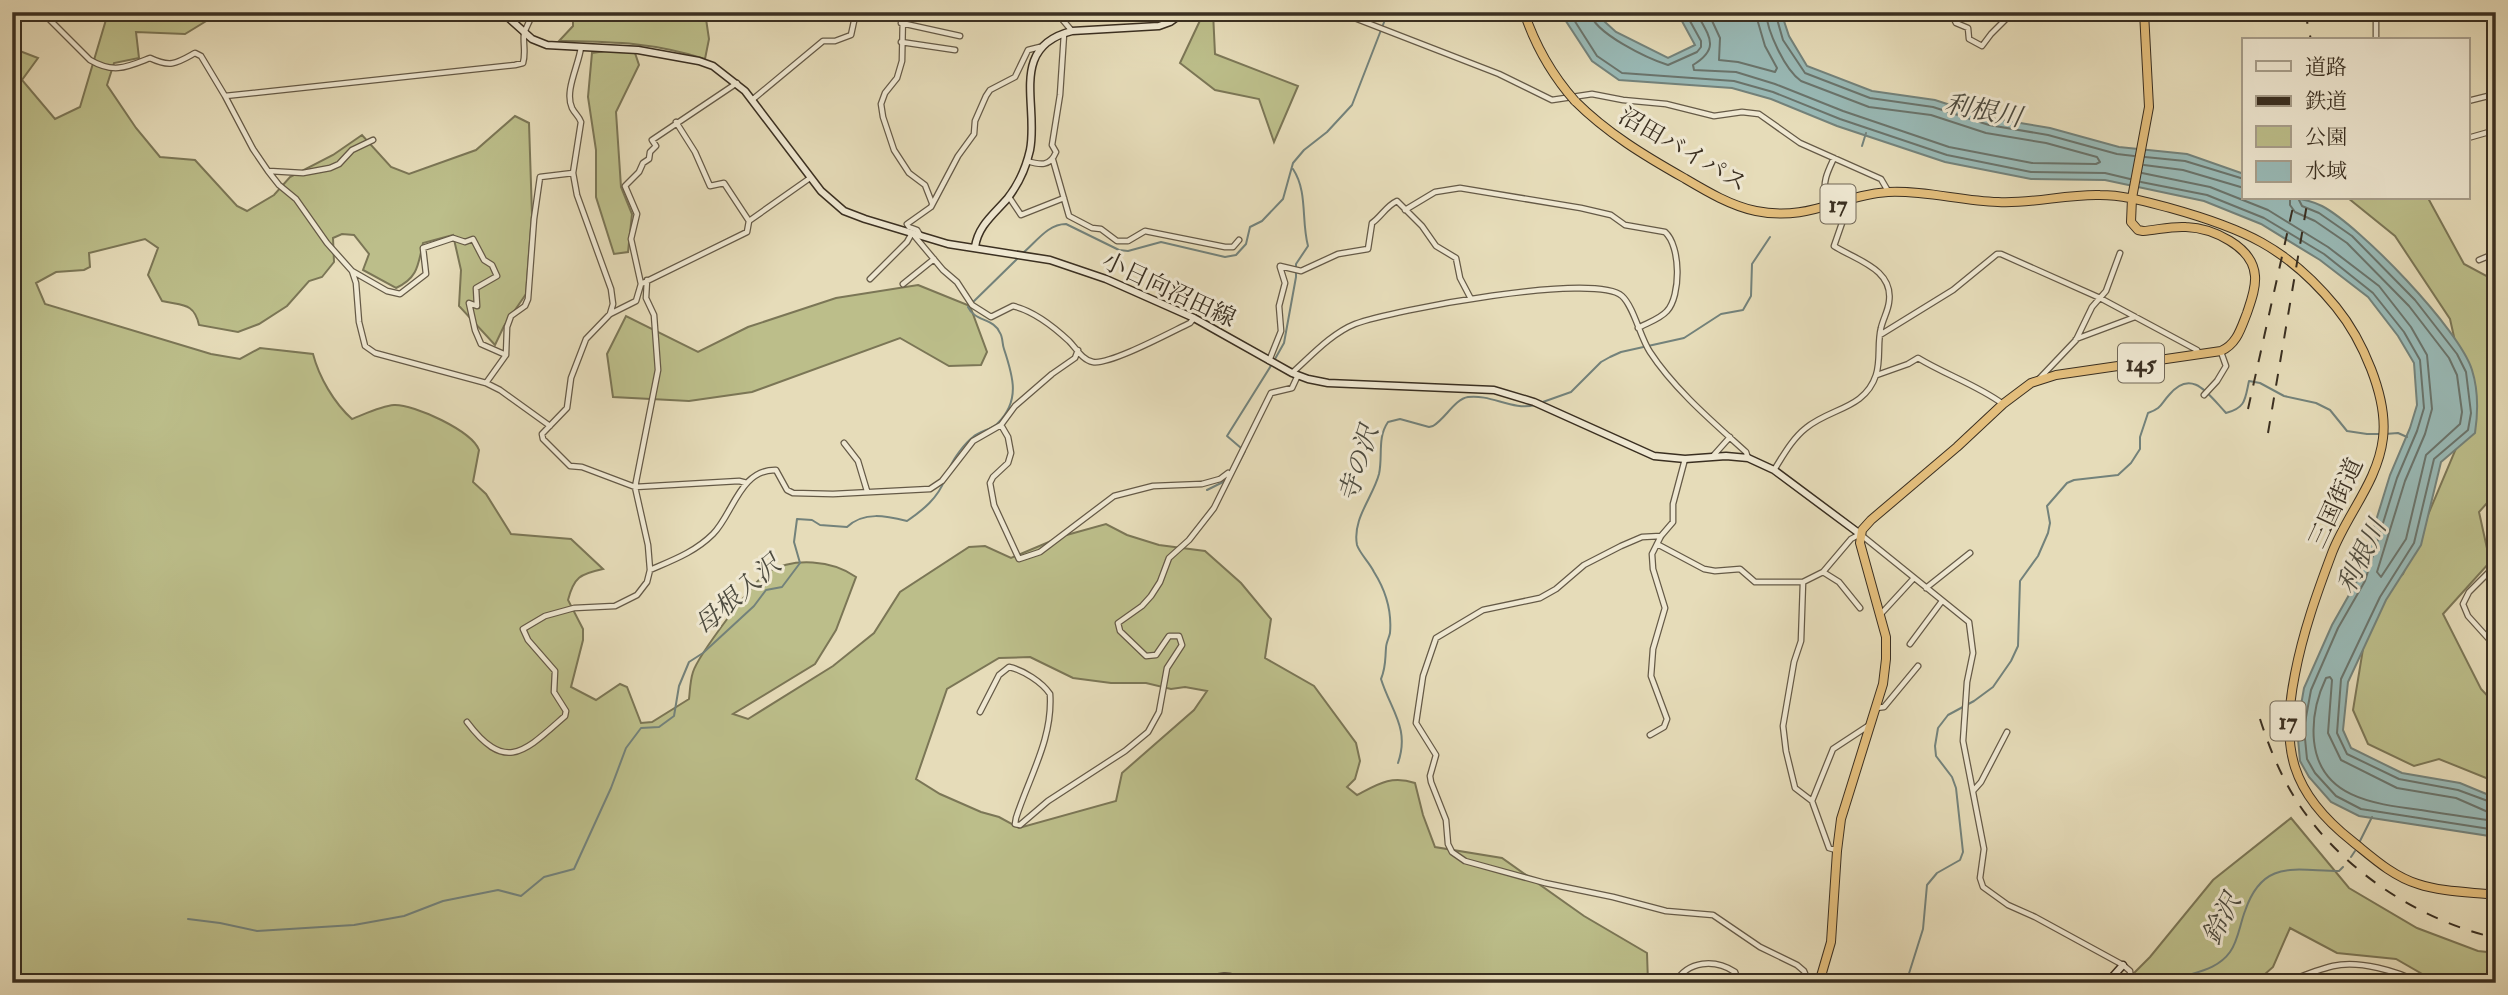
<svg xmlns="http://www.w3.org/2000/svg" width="2508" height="995" font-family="'IM FELL Double Pica','Noto Serif JP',serif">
  <rect width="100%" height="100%" fill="#e6dcb9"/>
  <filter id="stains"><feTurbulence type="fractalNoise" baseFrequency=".00286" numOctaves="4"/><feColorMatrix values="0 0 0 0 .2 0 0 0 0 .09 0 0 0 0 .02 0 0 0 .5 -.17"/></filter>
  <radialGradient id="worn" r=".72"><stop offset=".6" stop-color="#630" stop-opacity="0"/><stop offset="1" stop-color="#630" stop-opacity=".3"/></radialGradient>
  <path fill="#bcbe8a" stroke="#7b7656" stroke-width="2" fill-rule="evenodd" d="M221 12 185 34 136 32 139 58 114 63 107 85 136 128 160 157 195 160 237 206 247 211 274 195 290 177 333 155 362 135 391 167 409 174 476 150 515 116 529 123 532 215 526 294 504 326 495 345 459 306 461 270 453 235 423 243C418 265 418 278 396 288L363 270 369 254 354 235 342 234 333 238 334 262 322 277 309 281 287 306 259 324 238 332 199 325C194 302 182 306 162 301L148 275 158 248 145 239 89 253 90 267 84 270 56 272 36 283 45 304 211 354 240 359 260 348 313 354C319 377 334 403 352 419 365 414 381 406 394 405 414 404 472 431 479 450L473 482 486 494 511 534 571 539 603 569C580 574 574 577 568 600L583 629V640L571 687 596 700 620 684 627 687 641 723 652 722 689 699C690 691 690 681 693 672 698 656 754 580 768 572 794 557 832 560 856 577L836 630 815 664 733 714 748 719 833 666 874 633 900 592 969 547 985 546 1011 558 1063 536 1106 524 1127 535 1159 545 1205 551 1241 583 1271 619 1265 658 1314 686 1356 743 1360 761 1355 779 1347 787 1357 795C1378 784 1391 775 1415 783L1423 815 1435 847 1502 858 1584 916 1647 953 1648 983H1354L1327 974 1309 983H12V48L38 58 22 80 55 119 80 107 108 13ZM1030 657 1073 678 1111 683H1146L1171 689 1185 687 1207 691 1194 710 1122 773 1116 801 1019 828 999 817 981 812 940 794 916 779 947 689 999 658Z
    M573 12H705L709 39 705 59C651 42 614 42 559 41L573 26Z
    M1204 12H1213L1215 54 1298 86 1274 142 1259 99 1215 90 1180 63Z
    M633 47 639 65 616 112 621 187 632 214 628 252 614 254 596 197V150L588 97 592 53Z
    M2348 198H2428L2464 264 2496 281V493L2479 512 2490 562 2443 614 2481 689 2496 705V782L2439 759 2414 766 2368 744 2353 710 2370 606 2403 574 2471 413 2450 319 2395 236Z
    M918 285 970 306 987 352 981 365 949 366 900 338 752 392 689 401 613 397 607 354 626 316 698 352 748 327 836 298Z
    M2291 818 2349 888 2417 928 2478 951 2496 953V983H2438L2396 959 2337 953 2290 928 2273 967 2255 983H2124L2150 957 2213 880Z"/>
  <path fill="#99bab7" stroke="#73827b" stroke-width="2" d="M1560 12H1594L1616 32 1668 58 1695 45 1677 12H1781L1789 36 1807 66 1872 91 1935 100 1990 118 2050 128 2119 147 2187 154 2244 174V198C2270 198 2298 194 2322 206 2360 226 2460 330 2472 370 2478 389 2478 413 2475 433L2441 462 2421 545 2386 600 2348 682 2343 730 2351 748 2402 773 2460 783 2496 798V837L2359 816 2331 802 2309 777 2300 761 2297 728 2304 688 2332 625 2358 579 2390 475 2410 428 2417 405 2414 363 2398 336 2368 297 2320 260 2261 224 2204 201 2105 180 2031 179 1945 162 1837 126 1771 99 1732 88 1619 80 1592 61Z"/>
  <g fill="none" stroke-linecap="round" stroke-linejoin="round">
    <path stroke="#6a746c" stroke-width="2" d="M1569 12 1597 56 1622 73 1734 81 1773 92 1840 119 1947 155 2031 172 2105 173 2130 179
      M1590 12C1593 33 1649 59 1668 65L1697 52 1701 47V41L1685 12
      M1696 12C1709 36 1721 48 1693 65L1694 70 1736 72 1775 84 1843 111 1949 147 2032 163 2096 164 2100 162 2097 157 2046 143 1986 133 1931 115 1869 107 1801 81C1785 70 1767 31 1766 12
      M1708 12 1720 38 1719 60 1738 62 1775 72 1777 68 1765 46 1755 12
      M1775 12 1783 40 1805 73 1870 98 1933 107 1989 125 2048 135 2117 154 2134 156
      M2145 157 2185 161 2244 179
      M2144 165 2183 170 2244 188
      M2142 173 2210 187 2268 210 2328 247 2379 286 2411 327 2427 355 2432 409 2425 434 2405 481 2377 572 2381 577 2406 539 2426 455 2460 424 2462 412 2457 375 2449 358 2409 306 2347 243 2315 221 2295 212 2290 205V198
      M2141 182 2207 195 2264 218 2324 254 2373 293 2404 332 2420 360 2424 408 2417 431 2397 478 2365 581 2338 628 2311 690 2304 728 2307 759 2315 773 2336 796 2361 809 2496 830
      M2298 198 2302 206 2319 213 2352 236 2415 300 2457 354 2466 372 2471 413 2468 430 2434 459 2414 543 2380 597 2341 679 2337 733 2347 754 2399 779 2458 790 2496 804
      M2496 813 2488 812 2456 798 2397 788 2341 760 2328 733 2332 680 2330 677 2326 678C2317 697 2312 720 2314 741 2320 798 2374 804 2421 810 2446 814 2471 818 2496 821"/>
    <path stroke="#73827b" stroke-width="2" d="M1862 146 1866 133
      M1024 252C1037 241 1048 224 1066 224L1119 250 1128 251 1161 242 1225 257 1236 255 1246 244 1250 227 1262 221 1283 199 1293 163 1304 150 1327 132 1352 105 1388 12
      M1275 359 1284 343 1296 277V264L1308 246C1301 220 1308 192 1293 169
      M1540 403 1571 392 1601 362 1610 357 1621 352 1684 338 1721 314 1743 310 1751 296 1752 264 1770 237
      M2385 434 2398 433 2407 437
      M1241 448 1227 436 1272 364
      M950 467C954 458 964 444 973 437 980 431 990 430 997 424 1021 401 1013 376 1004 349 1002 344 1003 337 1000 333 994 318 975 322 968 307L1018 258
      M1232 476 1245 451
      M1207 490 1225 481
      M1398 763C1410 728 1391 711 1381 679 1386 667 1385 660 1386 648 1386 643 1389 638 1390 633 1392 610 1386 591 1374 572 1370 563 1360 554 1357 545 1352 519 1373 497 1379 474 1383 456 1377 438 1388 422L1400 419 1429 427 1433 426C1445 419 1455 399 1468 397 1491 394 1513 411 1535 405
      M2360 841 2372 817
      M2351 857 2355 851
      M188 919 220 923 257 931 354 925 404 916 443 901 498 890 521 896 544 877 574 869 611 788 626 748 641 728 659 727 674 716 679 686 689 662 703 653 754 606 766 590 782 587 800 563 794 542 797 519 812 520 820 525 847 527C864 511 886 516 907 521 923 510 938 498 945 479
      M1906 983 1923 929 1927 885 1937 873 1960 860 1963 852 1956 788 1952 777 1936 756 1935 746 1938 728 1948 715 1974 701 1993 687 2011 661 2018 646 2020 581 2038 556 2048 533 2050 523 2047 506 2067 483 2074 480 2118 475 2131 463 2140 449V437L2148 413C2162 408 2160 405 2169 395 2192 367 2209 395 2226 413 2246 408 2245 399 2249 381L2260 383 2284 396 2316 403 2330 410 2347 431 2367 434H2380
      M2168 983C2188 972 2215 973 2230 952 2238 941 2240 924 2245 911 2263 858 2296 871 2339 871L2343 867"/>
    <path stroke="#c4b99b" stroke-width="4.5" stroke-dasharray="4.5 2" stroke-linecap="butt" d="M1826 196 1837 216"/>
    <defs>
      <path id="street" d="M42 12 90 60C114 74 127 67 150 58 171 68 177 63 195 53L201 56 225 96
        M532 12C531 21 526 26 524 34 523 44 526 53 523 63L515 65 225 96 253 149 268 171 279 185 296 199 327 243 352 271 356 283 359 322 365 346 375 353 486 383 500 390 550 426
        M903 12 902 61 897 78 885 93 881 104 883 117 894 150 909 173 925 185 932 203
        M1056 12 1072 31
        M1339 12 1499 74 1552 100 1592 94 1623 100 1666 104 1714 116 1742 112 1759 114 1800 143 1881 179 1888 191
        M2376 12V40
        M2487 12 2496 46
        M1952 15 1956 23 1968 28 1969 39 1982 46 1991 34 2013 12
        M901 23 960 36
        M901 42 955 50
        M581 47C579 65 564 91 572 108 575 114 579 116 581 122L573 173 577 195 611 289 613 304 610 314
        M752 100 823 41H835L851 35 856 12
        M2468 101 2496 94
        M676 122 695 152 710 186 724 183 749 221
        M2468 138 2496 130
        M1053 160 1069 216 1092 228 1101 229 1117 241H1128L1145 231 1225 247H1233L1239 240
        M1027 161C1040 165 1050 167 1056 152L1052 145 1060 95 1064 34
        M269 171 303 173 330 168 339 164 352 150 373 140
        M1826 196C1822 182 1828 171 1834 158
        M1009 197 1021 215 1064 198
        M1405 210 1435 192 1460 188 1581 208 1611 215 1625 225 1665 232C1681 246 1681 296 1667 311 1660 319 1647 323 1638 328
        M920 235 917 230 909 227 907 224 931 207 958 156 974 134 975 121 986 96 990 90 1015 77 1028 50 1040 47
        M2479 260 2496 253
        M1280 266 1301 271 1338 254 1368 249 1372 223C1381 217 1386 206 1397 201L1422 226 1436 246 1456 258 1460 278 1471 299
        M352 271 387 291 400 294 426 274 423 248 453 238 465 242 473 239 484 260 492 265 497 276 476 288 477 306 469 303 475 330 481 344 506 355
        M870 279 907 242 912 233 943 270 957 282 972 305 991 317 1013 306C1034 311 1053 326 1069 341 1076 348 1082 360 1093 362 1110 365 1171 332 1190 323L1194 318
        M641 284 631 239 637 214 625 186 639 172 643 163 649 159 650 152 656 146 652 140 737 83
        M903 284 934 259
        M1880 335 1953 290 1997 254H2001L2100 298 2197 350 2200 355
        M2076 339 2135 317
        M1269 361 1281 331 1279 306 1285 283 1280 267
        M1292 373C1311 356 1332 333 1355 324 1392 310 1595 272 1622 296 1634 307 1640 337 1650 352 1674 389 1714 423 1746 452L1748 458
        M1877 375 1908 364 1918 358C1946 375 1977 385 2003 404
        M2038 380 2076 340 2092 307 2106 291 2120 253
        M486 383 506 355 507 327 511 316 525 306 528 299 534 219 540 177 573 173
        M2204 395 2217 381 2226 366 2221 352
        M1001 425 1008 437 1011 453 1008 463 993 477 990 483 994 505 1019 559 1040 552 1114 496 1153 486 1202 484 1220 479 1228 473
        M844 443 858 461 867 491
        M1713 456 1730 437
        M1774 470C1783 456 1792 439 1806 428 1830 408 1865 409 1876 375 1881 360 1877 343 1881 328 1883 319 1888 311 1889 302 1894 269 1856 260 1834 246L1842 223 1837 216
        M747 483 739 481 635 487 582 467 570 466 543 439 542 434 567 408 571 378 586 339 610 314 636 301 641 284 743 234 747 232 749 221 810 178
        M1661 536 1642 537 1621 546 1584 565 1556 589 1540 598 1483 610 1436 638 1423 676 1416 723 1436 755 1430 776 1431 782 1446 820 1448 844 1452 852 1465 861 1545 883 1613 897 1666 911 1713 915 1760 947 1797 965 1804 971 1809 983
        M1657 544 1704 569 1715 571 1740 569 1755 582H1803
        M2496 565 2469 592 2463 604 2468 616 2496 647
        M650 570C673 560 695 552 713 534 733 514 740 469 776 470L787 490 793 493 833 494 930 489 942 481 973 441 1001 425 1015 406 1052 374 1075 358 1078 350
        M1823 572 1839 582 1860 608
        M1926 588 1970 553
        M1880 615 1914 578
        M1910 644 1942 601
        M1876 708 1884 707 1918 666
        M980 712 999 675 1009 667C1023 670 1042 682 1050 694 1053 739 1029 777 1016 818L1015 824 1020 825 1048 801 1125 751 1148 732 1159 712 1167 668 1182 645 1179 636H1169L1156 655 1146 656 1120 631 1118 623 1142 606 1151 596 1160 582 1169 558 1189 540 1214 508 1271 393 1292 388 1298 375
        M467 722C506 774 525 751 565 716L566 711 554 692 555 671 528 640 523 629 545 616 574 608 615 606 637 595 647 582 650 570 648 545 635 487 658 370 654 315 646 298 647 280
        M1650 735 1664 727 1667 719 1651 676 1653 649 1665 608 1653 569 1652 554 1661 536 1673 522V504L1685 459
        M1973 791 1981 782 2007 732
        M1812 801 1833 749 1868 726
        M1836 850 1829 848 1812 801 1795 788 1786 751 1783 726 1794 662 1801 641 1803 582 1823 572 1851 539 1860 534 1969 622 1973 653 1967 682 1963 741 1984 849 1980 878 1983 887 2008 905 2035 917 2123 965 2130 971 2131 983
        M1205 983C1217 974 1231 972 1243 983
        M1675 983C1688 960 1715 959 1735 972L1739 983
        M2285 983C2300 977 2316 970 2333 966 2359 960 2397 971 2420 983"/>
      <path id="secondary" d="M502 12 532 39 547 45 638 50 699 61 713 66 745 91 821 191 844 211 865 219 948 244 1050 260 1106 279 1194 318 1292 373 1308 379 1328 383 1494 390 1534 402 1654 456 1685 459 1726 456 1748 458 1774 470 1860 534
        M975 247C978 226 993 215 1007 199 1018 185 1026 168 1030 150 1039 105 1008 47 1072 31L1159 26 1170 22 1184 12
        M2107 983 2123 965"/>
      <path id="highway" d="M1575 101C1607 133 1645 156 1684 178 1706 191 1731 206 1756 211 1809 222 1840 195 1888 192 1924 190 1961 201 1998 202 2032 204 2066 194 2100 195 2124 195 2147 202 2170 208 2242 228 2287 247 2336 307 2362 339 2388 397 2383 438 2378 481 2347 514 2332 553 2317 593 2303 632 2295 674 2280 748 2291 793 2352 841 2372 857 2392 876 2418 884 2442 892 2470 892 2496 895
        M1819 983 1831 942 1837 851 1841 819 1883 684 1886 659V637L1860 543 1862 530 1871 520 1957 447 2003 404 2031 383 2056 375 2221 351C2237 344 2241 328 2247 313 2251 301 2256 288 2255 276 2253 246 2212 228 2186 227 2171 226 2157 230 2143 231L2138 230 2131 222 2132 198 2149 107 2144 12"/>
    </defs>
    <use href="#street" stroke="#655a47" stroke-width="7"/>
    <use href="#secondary" stroke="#3a2f21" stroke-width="9"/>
    <use href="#highway" stroke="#3a2f21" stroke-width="10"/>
    <use href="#street" stroke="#efe8d2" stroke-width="4.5"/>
    <use href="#secondary" stroke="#efe8d2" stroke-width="6"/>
    <use href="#highway" stroke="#e3be7c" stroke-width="8"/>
    <path stroke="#3a2f21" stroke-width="2" stroke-dasharray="12 12" stroke-linecap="butt" d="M2305 12 2311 40
      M2248 409 2295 198
      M2268 433 2308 198
      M2260 719C2270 750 2282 779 2300 806 2345 872 2419 920 2496 938"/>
    <defs>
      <path id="highway-bridge" d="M1524 12C1535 45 1552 75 1575 101"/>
    </defs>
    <use href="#highway-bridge" stroke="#3a2f21" stroke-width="10" stroke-linecap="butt"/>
    <use href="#highway-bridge" stroke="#e3be7c" stroke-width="8"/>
  </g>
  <g text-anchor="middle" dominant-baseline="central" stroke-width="6" stroke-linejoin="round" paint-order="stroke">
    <g fill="#efe8d2" stroke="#706656" stroke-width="2">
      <rect x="1820.5" y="184.5" width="35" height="39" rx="5"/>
      <rect x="2118" y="343.5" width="46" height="39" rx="5"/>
      <rect x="2270.5" y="701.5" width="35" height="39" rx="5"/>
    </g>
    <g font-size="23" font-weight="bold" fill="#3a2f21">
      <text x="1838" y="204">17</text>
      <text x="2141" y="363">145</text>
      <text x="2288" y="721">17</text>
    </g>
    <g font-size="24" fill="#3a2f21" stroke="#efe8d2">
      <text transform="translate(1683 150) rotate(30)">沼田バイパス</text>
      <text transform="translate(1169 290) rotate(25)">小日向沼田線</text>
      <text transform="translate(2336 503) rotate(-65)">三国街道</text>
    </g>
    <g font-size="26" font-style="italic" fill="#4d4b3f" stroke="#efe8d2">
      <text transform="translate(1983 111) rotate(11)">利根川</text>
      <text transform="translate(1359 464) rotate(-73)">寺の沢</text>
      <text transform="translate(2362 557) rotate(-64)">利根川</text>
      <text transform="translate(738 595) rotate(-41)">母根入沢</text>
      <text transform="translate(2222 919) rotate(-63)">鈴沢</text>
    </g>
  </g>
  <rect width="2508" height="995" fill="none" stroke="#e6dcb9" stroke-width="42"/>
  <rect x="14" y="14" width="2480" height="967" fill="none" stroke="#3a2f21" stroke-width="3.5"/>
  <rect x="21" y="21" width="2466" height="953" fill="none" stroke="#3a2f21" stroke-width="2"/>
  <rect x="2242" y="38" width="228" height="161" fill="#efe8d2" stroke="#a79e8b" stroke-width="2"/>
  <rect x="2256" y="61" width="35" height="10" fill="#efe8d2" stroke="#a79e8b" stroke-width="2"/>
  <text x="2305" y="74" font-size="21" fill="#3a2f21">道路</text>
  <rect x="2256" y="96" width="35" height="10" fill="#3a2f21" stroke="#a79e8b" stroke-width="2"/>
  <text x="2305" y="108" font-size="21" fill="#3a2f21">鉄道</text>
  <rect x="2256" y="126" width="35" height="21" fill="#bcbe8a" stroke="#a79e8b" stroke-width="2"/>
  <text x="2305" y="144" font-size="21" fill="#3a2f21">公園</text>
  <rect x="2256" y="161" width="35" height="21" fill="#99bab7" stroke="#a79e8b" stroke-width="2"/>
  <text x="2305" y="178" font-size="21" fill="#3a2f21">水域</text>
  <rect width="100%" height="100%" filter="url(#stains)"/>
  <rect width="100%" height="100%" fill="url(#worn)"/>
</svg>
